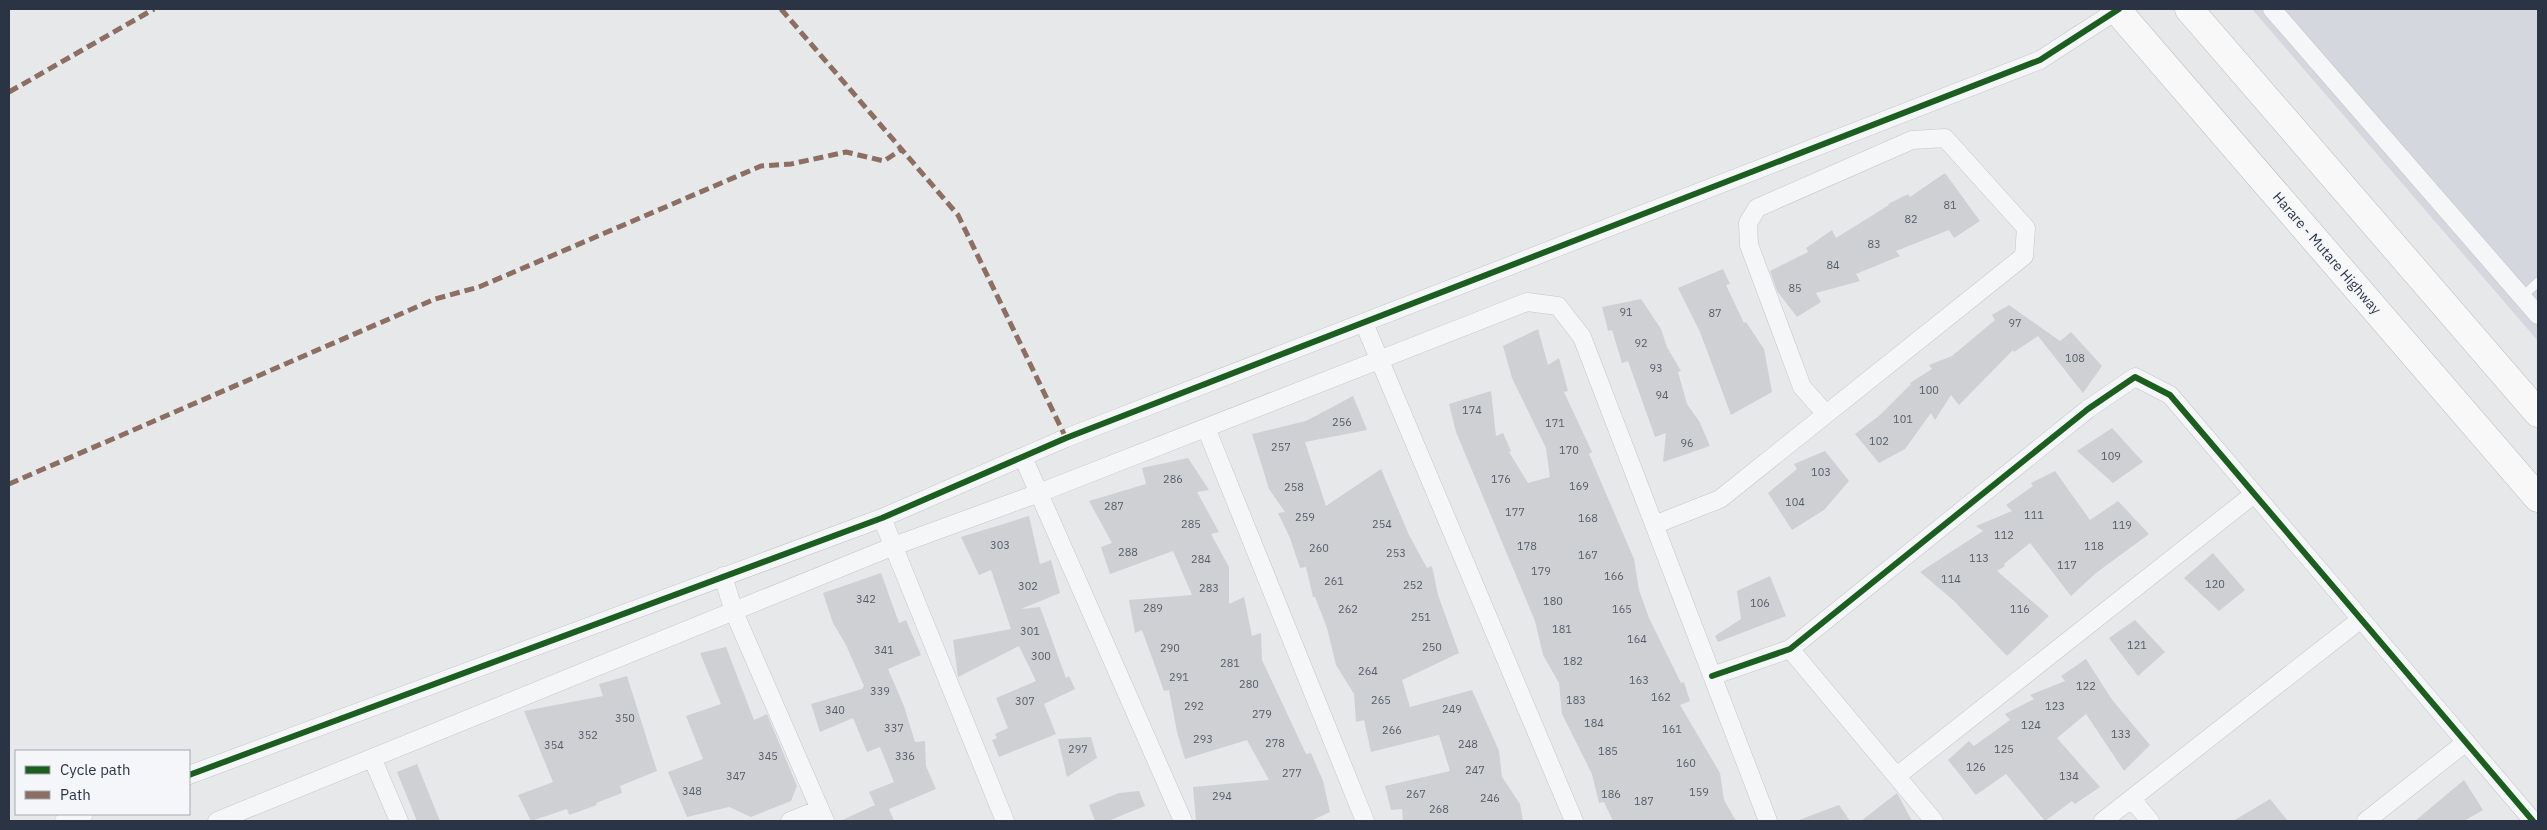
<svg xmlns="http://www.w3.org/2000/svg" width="2547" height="830" font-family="'IBM Plex Sans',sans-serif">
  <rect width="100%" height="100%" fill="#e6e8ea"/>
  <path fill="#d4d7dd" d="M2252 9H2538V341Z"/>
  <path fill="#ced0d3" d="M1945 173 1980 221 1954 238 1949 230 1896 251 1900 256 1856 274 1860 281 1816 293 1821 302 1797 317 1777 291 1770 271 1808 252 1806 248 1832 230 1836 238 1889 205 1888 204 1908 194 1910 197Z
    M1723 269 1730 284 1726 285 1744 323 1746 322 1764 349 1772 392 1731 415 1700 332 1678 288Z
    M1641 299 1661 329 1667 347 1681 371 1678 372 1687 404 1699 421 1710 446 1663 462 1666 433 1655 437 1628 361 1622 363 1612 330 1608 331 1602 307Z
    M2009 305 2060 341 2071 332 2102 366 2083 393 2038 336 2014 352 2013 350 1959 405 1951 395 1935 420 1931 413 1905 449 1879 463 1855 434 1880 415 1911 384 1910 383 1932 369 1929 365 1952 356 1995 320 1992 315Z
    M1538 329 1548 365 1559 358 1568 391 1564 392 1592 452 1589 454 1634 559 1639 590 1649 618 1681 683 1684 682 1690 701 1680 705 1720 773 1724 800 1736 821H1613L1604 802 1599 803 1592 774 1562 714 1559 683 1543 655 1535 621 1456 432 1449 404 1491 391 1496 436 1503 433 1511 451 1509 452 1528 483 1550 477 1546 448 1512 378 1503 346Z
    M1353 396 1367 430 1305 442 1326 506 1381 469 1409 535 1427 568 1432 566 1438 595 1459 653 1402 680 1410 707 1472 690 1499 751 1502 777 1520 804 1523 821H1403L1402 809 1391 810 1385 786 1450 771 1439 735 1371 752 1364 720 1356 722 1354 694 1336 665 1327 628 1315 597H1313L1306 567 1300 568 1290 538 1278 513 1285 512 1269 489 1252 434 1306 421Z
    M2112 428 2143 462 2113 483 2077 451Z
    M1825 451 1849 481 1824 510 1792 530 1768 493 1797 469 1794 464Z
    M1188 458 1209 490 1197 492 1219 532 1211 534 1229 567V604L1244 597 1252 636 1261 633 1262 660 1306 754 1311 753 1323 781 1330 812 1311 821H1196L1193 787 1269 780 1247 740 1185 759 1177 732 1169 690 1164 691 1142 630 1135 633 1129 600 1192 595 1173 551 1110 574 1101 547 1112 543 1089 501 1146 484 1142 468Z
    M2055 471 2090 520 2118 501 2149 534 2096 573 2071 596 2030 543 2004 564 2005 566 1997 571 2049 616 2007 656 1953 600 1920 572 1983 531 1976 526 2012 511 2006 505 2033 486 2031 483Z
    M1029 516 1040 564 1051 560 1060 593 1021 609 1040 607 1066 678 1069 676 1075 689 1044 704 1056 734 999 757 992 740 997 738 995 734 1008 728 996 698 1036 681 1019 646 958 677 953 640 1011 629 991 570 979 575 961 537Z
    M2213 553 2245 590 2219 611 2184 578Z
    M881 573 899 623 906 620 921 655 888 669 904 706 915 742 925 741 926 766 936 789 889 809 894 821H840L875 805 869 792 894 782 880 747 867 752 853 718 820 732 811 704 862 689 864 686 846 645 833 623 823 593Z
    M1770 576 1786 616 1718 642 1715 636 1741 619 1737 591Z
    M2135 620 2165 652 2138 676 2109 638Z
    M726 647 754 720 767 714 797 786 791 801 751 817 729 807 687 817 668 772 703 759 686 716 721 704 700 653Z
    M2086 659 2113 701 2150 745 2124 771 2086 714 2057 738 2100 787 2075 804 2072 801 2045 821 2006 774 1976 795 1948 760 1969 741 1974 746 2010 720 2005 714 2034 699 2030 695 2065 681 2061 676Z
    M627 676 657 771 620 786 622 793 596 803 597 805 569 815 567 809 531 821 518 795 553 782 524 711 603 696 599 684Z
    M1091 737 1097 758 1067 777 1058 739Z
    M417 764 440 821H417L397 772Z
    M2464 780 2483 810 2464 821H2415Z
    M1139 791 1145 806 1108 821H1095L1089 805 1119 793Z
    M1897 793 1912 821H1861Z
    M2270 799 2288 821H2233Z
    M1839 805 1850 821H1800L1799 820Z"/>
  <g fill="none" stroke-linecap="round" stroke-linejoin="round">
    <defs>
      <path id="lane" d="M2522 297 2538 282"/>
      <path id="street" d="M2272 9 2538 315
        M1364 323 1574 821
        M1206 428 1365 821
        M1023 457 1183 821
        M882 518 1005 821
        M1654 525 1720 499 2024 256 2026 228 1945 138 1912 140 1757 208 1748 223 1749 245 1802 387 1826 414
        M723 576 734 612 825 821
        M1790 649 1934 821
        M1712 676 1790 649 2088 409 2135 377 2170 395 2533 821
        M373 760 399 821
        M189 775 882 518 1066 438 2040 60 2119 9
        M1897 776 2254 494
        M2132 799 2150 821
        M64 821 84 814
        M217 821 894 546 1039 493 1527 302 1558 306 1582 337 1768 821
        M790 821 820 809
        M2103 821 2361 619
        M2366 821 2466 742"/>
      <path id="highway" d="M2116 9 2538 498
        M2189 9 2538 413"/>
    </defs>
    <use href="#lane" stroke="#c4c6c8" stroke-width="10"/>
    <use href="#street" stroke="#c4c6c8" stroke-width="19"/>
    <use href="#highway" stroke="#b8bbbf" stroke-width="29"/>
    <use href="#lane" stroke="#f5f6f7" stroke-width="9"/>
    <use href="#street" stroke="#f5f6f7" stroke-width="18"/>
    <use href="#highway" stroke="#f8f8f8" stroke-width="28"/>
    <path stroke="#8d6e63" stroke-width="5" stroke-dasharray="10 5" stroke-linecap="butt" d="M781 9 958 215 1066 438
      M9 92 154 9
      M9 484 435 299 479 287 761 166 791 164 846 152 884 161 902 149"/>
    <defs>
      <path id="cycleway" d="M1712 676 1790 649 2088 409 2135 377 2170 395 2533 821
        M189 775 882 518 1066 438 2040 60 2119 9"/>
    </defs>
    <use href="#cycleway" stroke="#f4f6f9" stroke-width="9"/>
    <use href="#cycleway" stroke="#1b5e20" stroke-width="6"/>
  </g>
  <g text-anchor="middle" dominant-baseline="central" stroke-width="4" stroke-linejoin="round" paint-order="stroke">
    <g font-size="11" fill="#545c69">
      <text x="1950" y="205">81</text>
      <text x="1911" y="219">82</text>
      <text x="1874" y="244">83</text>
      <text x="1833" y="265">84</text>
      <text x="1795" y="288">85</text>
      <text x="1626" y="312">91</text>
      <text x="1715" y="313">87</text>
      <text x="2015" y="323">97</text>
      <text x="1641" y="343">92</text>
      <text x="2075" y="358">108</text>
      <text x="1656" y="368">93</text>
      <text x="1929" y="390">100</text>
      <text x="1662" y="395">94</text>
      <text x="1472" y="410">174</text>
      <text x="1903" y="419">101</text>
      <text x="1342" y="422">256</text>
      <text x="1555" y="423">171</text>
      <text x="1879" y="441">102</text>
      <text x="1687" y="443">96</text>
      <text x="1281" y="447">257</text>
      <text x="1569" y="450">170</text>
      <text x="2111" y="456">109</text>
      <text x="1821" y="472">103</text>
      <text x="1173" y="479">286</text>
      <text x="1501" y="479">176</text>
      <text x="1579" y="486">169</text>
      <text x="1294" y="487">258</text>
      <text x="1795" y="502">104</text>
      <text x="1114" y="506">287</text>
      <text x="1515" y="512">177</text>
      <text x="2034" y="515">111</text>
      <text x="1305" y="517">259</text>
      <text x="1588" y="518">168</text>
      <text x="1191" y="524">285</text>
      <text x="1382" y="524">254</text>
      <text x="2122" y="525">119</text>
      <text x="2004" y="535">112</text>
      <text x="1000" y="545">303</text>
      <text x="1527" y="546">178</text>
      <text x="2094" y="546">118</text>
      <text x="1319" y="548">260</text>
      <text x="1128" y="552">288</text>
      <text x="1396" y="553">253</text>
      <text x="1588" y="555">167</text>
      <text x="1979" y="558">113</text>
      <text x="1201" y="559">284</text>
      <text x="2067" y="565">117</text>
      <text x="1541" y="571">179</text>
      <text x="1614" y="576">166</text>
      <text x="1951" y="579">114</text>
      <text x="1334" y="581">261</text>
      <text x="2215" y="584">120</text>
      <text x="1413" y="585">252</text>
      <text x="1028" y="586">302</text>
      <text x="1209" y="588">283</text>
      <text x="866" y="599">342</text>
      <text x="1553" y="601">180</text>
      <text x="1760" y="603">106</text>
      <text x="1153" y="608">289</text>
      <text x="1348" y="609">262</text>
      <text x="1622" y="609">165</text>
      <text x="2020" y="609">116</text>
      <text x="1421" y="617">251</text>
      <text x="1562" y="629">181</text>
      <text x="1030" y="631">301</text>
      <text x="1637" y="639">164</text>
      <text x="2137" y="645">121</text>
      <text x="1432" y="647">250</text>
      <text x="1170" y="648">290</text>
      <text x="884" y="650">341</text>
      <text x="1041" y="656">300</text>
      <text x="1573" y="661">182</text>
      <text x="1230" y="663">281</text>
      <text x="1368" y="671">264</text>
      <text x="1179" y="677">291</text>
      <text x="1639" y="680">163</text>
      <text x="1249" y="684">280</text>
      <text x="2086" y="686">122</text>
      <text x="880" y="691">339</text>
      <text x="1661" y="697">162</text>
      <text x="1381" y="700">265</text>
      <text x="1576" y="700">183</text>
      <text x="1025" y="701">307</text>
      <text x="1194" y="706">292</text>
      <text x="2055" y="706">123</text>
      <text x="1452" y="709">249</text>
      <text x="835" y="710">340</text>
      <text x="1262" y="714">279</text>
      <text x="625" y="718">350</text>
      <text x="1594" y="723">184</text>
      <text x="2031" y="725">124</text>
      <text x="894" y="728">337</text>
      <text x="1672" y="729">161</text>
      <text x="1392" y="730">266</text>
      <text x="2121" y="734">133</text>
      <text x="588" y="735">352</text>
      <text x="1203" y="739">293</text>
      <text x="1275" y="743">278</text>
      <text x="1468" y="744">248</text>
      <text x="554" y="745">354</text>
      <text x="1078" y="749">297</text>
      <text x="2004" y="749">125</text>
      <text x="1608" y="751">185</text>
      <text x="768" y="756">345</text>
      <text x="905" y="756">336</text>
      <text x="1686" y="763">160</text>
      <text x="1976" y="767">126</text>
      <text x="1475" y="770">247</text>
      <text x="1292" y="773">277</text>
      <text x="736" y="776">347</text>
      <text x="2069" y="776">134</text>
      <text x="692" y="791">348</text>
      <text x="1699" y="792">159</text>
      <text x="1416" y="794">267</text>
      <text x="1611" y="794">186</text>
      <text x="1222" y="796">294</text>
      <text x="1490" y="798">246</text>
      <text x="1644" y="801">187</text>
      <text x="1439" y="809">268</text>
    </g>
    <g font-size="14" fill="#2b3445" stroke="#f4f6f9">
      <text transform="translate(2327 253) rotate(49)">Harare - Mutare Highway</text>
    </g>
  </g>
  <rect width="2547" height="830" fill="none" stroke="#2b3445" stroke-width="20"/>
  <rect x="15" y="750" width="175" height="65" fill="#f4f6f9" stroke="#a4a8b1"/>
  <rect x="25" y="766" width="25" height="8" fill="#1b5e20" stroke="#a4a8b1"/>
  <text x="60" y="775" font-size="15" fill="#2b3445">Cycle path</text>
  <rect x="25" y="791" width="25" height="8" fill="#8d6e63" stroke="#a4a8b1"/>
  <text x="60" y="800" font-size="15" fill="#2b3445">Path</text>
</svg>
